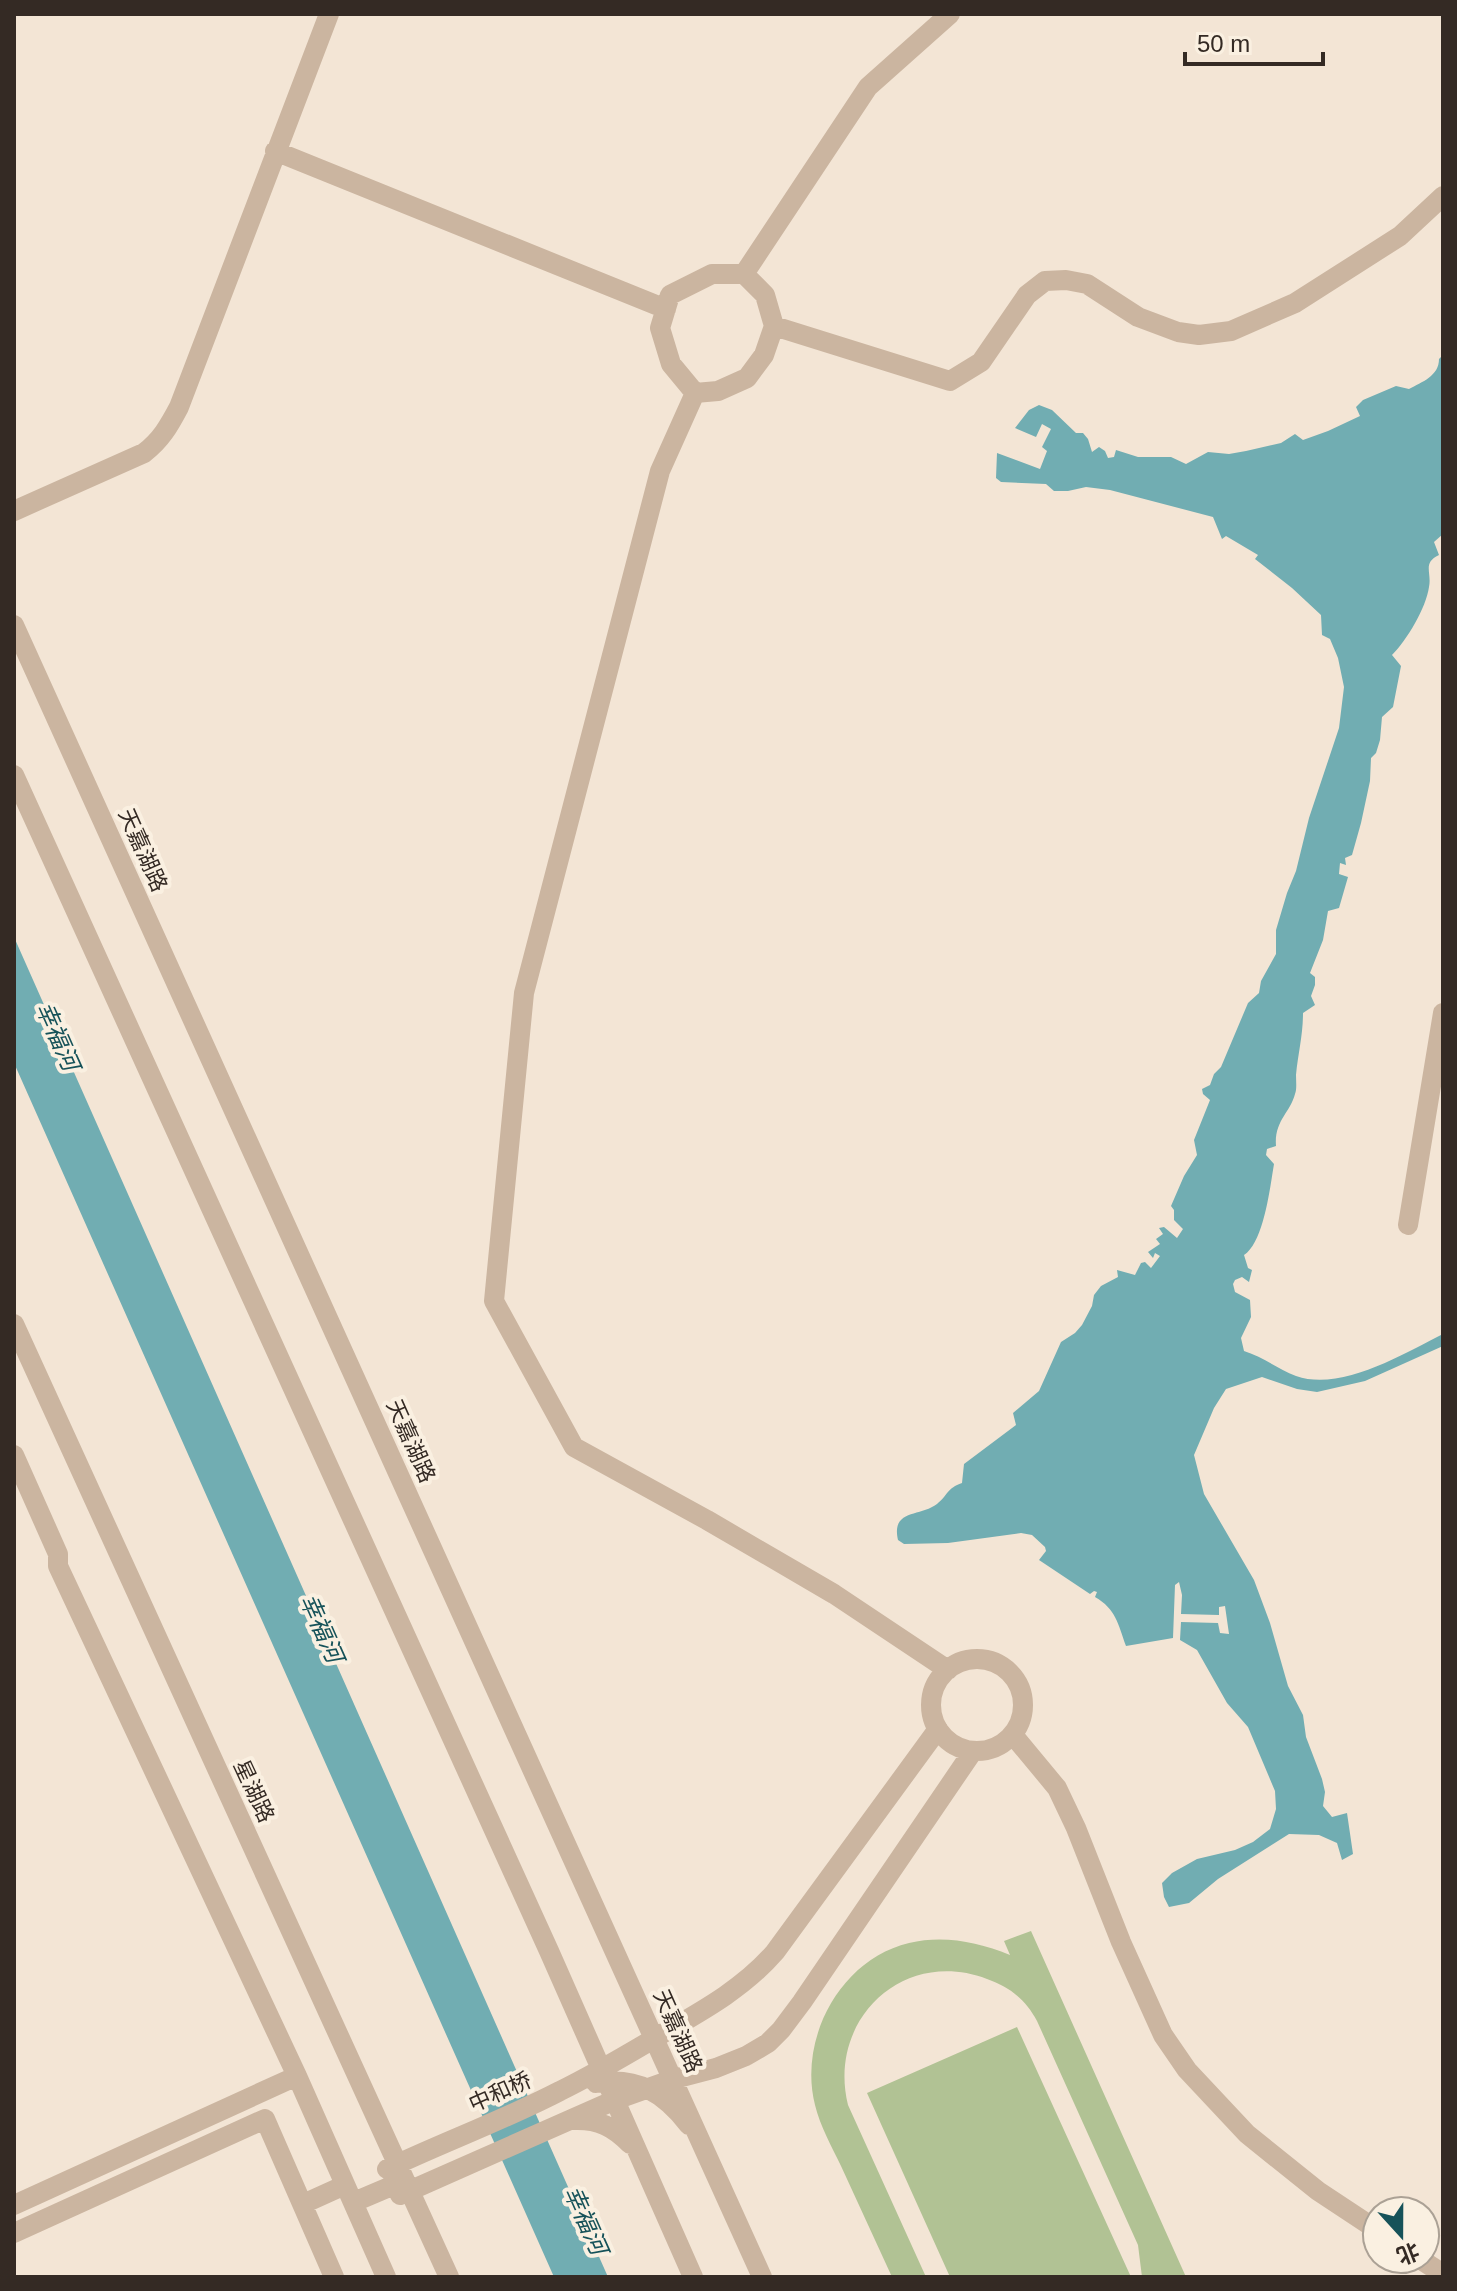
<svg xmlns="http://www.w3.org/2000/svg" width="1457" height="2291" font-family="Helvetica,'Noto Sans SC',sans-serif">
  <rect width="100%" height="100%" fill="#f3e5d5"/>
  <path fill="#b1c294" d="M1031 1931 1186 2277H1142L1138 2245 1037 2021C1026 2000 1010 1987 987 1979 903 1947 827 2020 848 2105L926 2277H892C875 2240 858 2203 841 2166 832 2147 820 2126 815 2105 798 2038 841 1959 909 1943 944 1935 977 1942 1010 1955L1004 1941Z
    M1017 2027 1131 2277H950L867 2093Z"/>
  <path fill="#71adb2" d="M1443 355V534L1434 542 1439 555C1422 563 1432 572 1429 587 1426 608 1407 640 1392 655L1401 666 1393 707 1382 717 1380 740 1376 753 1371 758 1370 781 1361 823 1352 855 1345 858 1346 865 1340 863 1339 874 1348 877 1339 908 1328 911 1323 940 1310 973 1315 977V985L1311 996 1315 1005 1303 1013C1303 1035 1298 1054 1296 1075 1296 1081 1297 1089 1295 1094 1290 1113 1274 1121 1276 1146L1267 1149 1266 1155 1274 1164C1270 1187 1264 1242 1244 1255L1248 1268 1252 1270 1249 1282 1242 1277 1235 1280 1233 1284 1235 1292 1250 1300 1251 1317 1241 1338 1244 1351C1263 1357 1278 1369 1296 1376 1341 1392 1403 1354 1443 1334V1346L1365 1381 1317 1392 1297 1389 1262 1377 1226 1389 1214 1408 1194 1455 1204 1494 1254 1580 1270 1623 1288 1686 1303 1715 1306 1737 1322 1779 1325 1792 1323 1806 1332 1817 1347 1813 1353 1854 1342 1860 1337 1843 1319 1835 1289 1834 1218 1879 1189 1903 1169 1907 1164 1897 1162 1883 1172 1873 1197 1859 1235 1850 1253 1842 1270 1829 1276 1809 1275 1791 1248 1727 1227 1703 1197 1650 1180 1640 1181 1622 1218 1623 1220 1633 1229 1634 1225 1606 1219 1607V1615L1181 1614 1182 1595 1179 1582 1175 1585 1173 1638 1126 1646C1118 1624 1116 1609 1095 1597L1097 1592 1094 1591 1090 1594 1039 1560 1046 1551 1045 1547 1032 1535 1021 1533 948 1543 904 1544 898 1540C891 1509 920 1517 937 1504 948 1495 947 1488 962 1483L964 1464 1016 1425 1013 1413 1039 1391 1061 1342 1075 1333 1082 1325 1092 1306 1094 1295 1101 1286 1118 1277 1117 1270 1135 1275 1141 1263 1145 1262 1151 1268 1160 1256 1155 1253 1153 1258 1148 1252 1160 1244 1156 1239 1163 1234 1159 1228 1164 1227 1177 1238 1183 1229 1174 1220V1210L1171 1206 1184 1176 1197 1155 1194 1140 1210 1100 1203 1094 1202 1089 1210 1085 1214 1074 1221 1067 1248 1003 1259 993 1261 981 1276 954V930L1287 893 1296 871 1309 818 1339 728 1344 687 1338 658 1330 639 1322 635 1321 615 1292 588 1255 559 1258 555 1226 536 1222 539 1213 517 1110 490 1086 487 1068 491H1054L1046 484 1001 482 996 478 997 453 1040 469 1047 451 1042 447 1051 429 1042 424 1036 437 1015 428 1029 410 1039 405 1052 410 1076 433H1083L1088 439 1092 452 1099 447 1105 451 1108 458 1114 457 1116 450 1138 457H1171L1186 464 1208 452 1229 454 1246 451 1281 443 1295 434 1303 440 1328 431 1360 416 1356 407 1363 400 1396 386 1409 389C1422 382 1439 376 1439 359Z
    M14 937 608 2277H554L14 1063Z"/>
  <g fill="none" stroke-linecap="round" stroke-linejoin="round">
    <path stroke="#cbb5a0" stroke-width="20" d="M275 151 666 309
      M712 274H744L765 295 774 326 764 355 747 378 718 391 695 393 671 364 660 328 670 295Z
      M744 274 868 87 950 14
      M774 326 950 381 981 362 1027 295 1045 281 1066 280 1087 284 1138 317 1178 332 1199 335 1231 331 1295 303 1400 236 1443 196
      M695 393 660 471 524 993 494 1301 574 1447 707 1520 834 1594 948 1670
      M14 511 144 453C161 440 169 426 179 407L329 14
      M14 625 762 2277
      M14 775 549 1951 693 2277
      M1408 1225 1443 1013
      M14 1324 449 2277
      M14 1455 58 1554V1566L297 2076 386 2277
      M931 1705a46 46 0 1 1 92 0a46 46 0 1 1-92 0Z
      M1013 1735 1057 1788 1076 1828 1121 1942 1163 2035 1187 2070 1247 2134 1318 2191 1377 2230
      M596 2083C637 2076 664 2093 689 2125
      M574 2120C598 2119 614 2127 630 2144
      M387 2169C444 2142 504 2120 560 2091 595 2074 628 2054 662 2034 702 2011 744 1988 775 1952L938 1729
      M400 2195 615 2100 674 2079 716 2068 746 2056 768 2043 781 2030 802 2002 973 1751
      M354 2202 394 2185
      M303 2204 345 2185
      M14 2205 297 2076
      M14 2233 265 2119 334 2277
      M1420 2259 1443 2274"/>
  </g>
  <g text-anchor="middle" dominant-baseline="central" stroke-width="8" stroke-linejoin="round" paint-order="stroke">
    <g font-size="22" fill="#342a24" stroke="#faf0e1">
      <text transform="translate(143 850) rotate(66)">天嘉湖路</text>
      <text transform="translate(411 1441) rotate(66)">天嘉湖路</text>
      <text transform="translate(254 1791) rotate(65)">星湖路</text>
      <text transform="translate(678 2031) rotate(66)">天嘉湖路</text>
      <text transform="translate(500 2092) rotate(-24)">中和桥</text>
    </g>
    <g font-size="24" font-style="italic" fill="#165259" stroke="#faf0e1">
      <text transform="translate(58 1036) rotate(66)">幸福河</text>
      <text transform="translate(322 1628) rotate(66)">幸福河</text>
      <text transform="translate(586 2220) rotate(66)">幸福河</text>
    </g>
  </g>
  <rect width="1457" height="2291" fill="none" stroke="#342a24" stroke-width="32"/>
  <g transform="translate(1401 2235) rotate(159)"><circle r="38" fill="#faf0e1" stroke="#aba195" stroke-width="2"/>
  <path d="M0-6L14 30L0 20L-14 30Z" fill="#165259"/>
  <text y="-12" font-size="22" font-weight="bold" text-anchor="middle" fill="#342a24">北</text>
  </g>
  <path d="M1185 52v12h138v-12" fill="none" stroke="#342a24" stroke-width="4"/>
  <text x="1197" y="52" font-size="24" fill="#342a24" stroke="#faf0e1" stroke-width="6" paint-order="stroke">50 m</text>
</svg>
